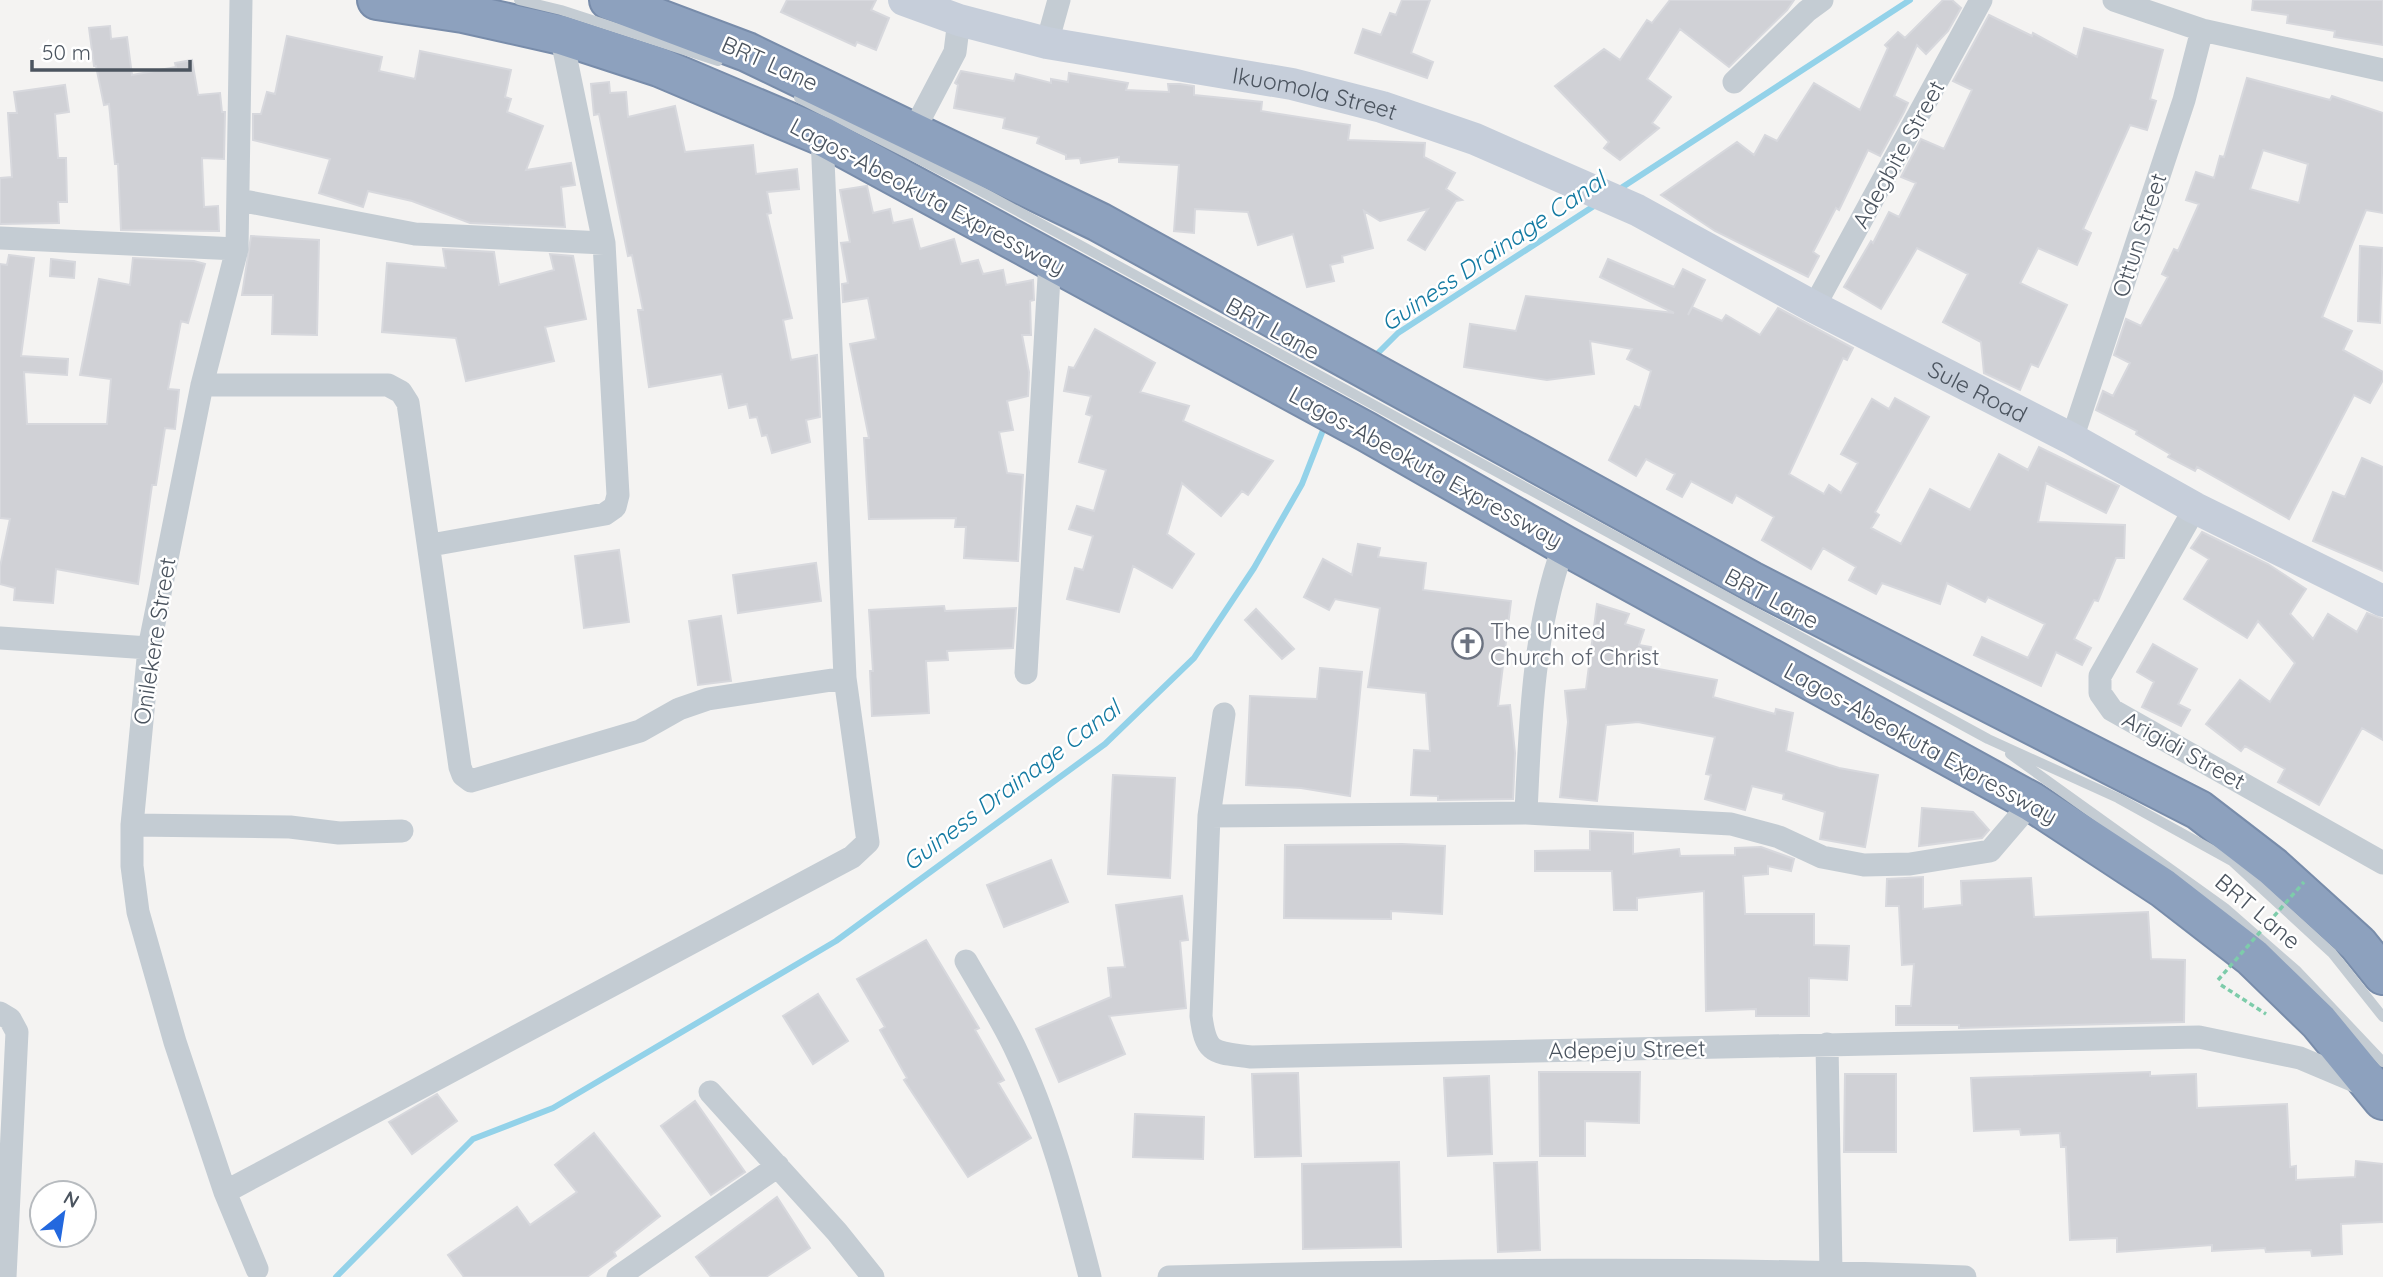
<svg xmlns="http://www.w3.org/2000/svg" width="2383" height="1277" font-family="Quicksand,sans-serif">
  <rect width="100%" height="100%" fill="#f4f3f2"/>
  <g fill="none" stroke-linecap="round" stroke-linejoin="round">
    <path stroke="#93d2e9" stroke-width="6" d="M1618 190 1910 0
      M1373 358 1398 333 1597 204
      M336 1277 473 1139 553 1108 836 941 1105 744 1194 658 1254 568 1302 484 1325 425"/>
  </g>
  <path fill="#d0d1d6" stroke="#d7d8dd" stroke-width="2" fill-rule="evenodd" d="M787 0H876L871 10 889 18 876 50 857 42 855 46 781 12Z
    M1402 0H1430L1411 53 1433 62 1427 78 1355 53 1363 29 1381 35 1390 13 1396 15Z
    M1670 0H1794L1787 10 1729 67 1680 29 1647 79 1671 97 1652 123 1659 128 1620 160 1604 148 1609 142 1555 86 1604 49 1620 60 1647 20 1652 23Z
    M1943 0H1952L1961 8 1948 31 1926 54 1917 45 1894 96 1908 103 1904 112 1880 156 1868 150 1839 210 1836 208 1813 252 1819 256 1808 277 1715 231 1661 195 1737 142 1754 155 1765 135 1777 141 1814 83 1860 110 1888 48 1885 45 1898 32 1905 38Z
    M2253 0H2383V45L2334 37 2335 31 2287 23 2288 15 2252 10Z
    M1989 15 2032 36 2033 33 2077 57 2084 28 2163 50 2150 99 2156 101 2147 130 2130 125 2083 229 2091 233 2077 265 2038 248 2020 283 2067 305 2038 367 2031 364 2020 390 1984 373 1981 342 1943 322 1968 274 1917 248 1881 309 1844 287 1871 241 1873 243 1889 212 1899 217 1916 183 1901 177 1921 139 1944 149 1972 90 1953 81Z
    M110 26 111 39 127 37 132 75 176 67 175 63 192 60 198 95 220 93 222 112H225L224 159 202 158V160L204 207 218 206 219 231 121 230 118 164H115L109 104 104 105 96 66H94L89 28Z
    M287 36 382 57 379 71 415 79 420 51 511 70 505 97 511 99 507 112 543 126 526 170 571 163 575 185 561 187 565 227 470 223 412 201 368 191 363 207 319 193 330 159 253 140V114H261L267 92 275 94Z
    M961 71 1014 81 1016 74 1051 83V79L1068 82 1069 73 1128 83 1126 90 1169 92 1168 84H1180L1194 86V95L1262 102 1261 111 1350 125 1348 140 1425 143 1424 157 1455 173 1446 189 1462 200 1456 201 1425 250 1408 240 1428 209 1380 221 1364 211 1373 248 1342 256 1343 262 1330 265 1334 281 1307 287 1293 234 1258 245 1248 212 1195 209 1194 233 1174 231 1179 165 1119 162V157L1081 163 1080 158 1066 159V155L1037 143 1039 137 1003 128 1005 118 954 108 958 85 955 83Z
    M2247 78 2330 100 2332 96 2383 113V213L2366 210 2322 317 2352 331 2343 350 2383 372V380L2370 403 2354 395 2289 519 2197 467 2195 471 2168 457 2170 454 2136 434 2137 431 2096 410 2103 391 2113 396 2130 363 2114 355 2126 319 2141 326 2168 277 2162 274 2174 249 2178 251 2199 204 2186 200 2196 172 2214 178 2220 156 2224 157ZM2263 150 2308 164 2299 203 2250 189Z
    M609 82 610 93 626 92 628 117 675 106 685 152 753 145 756 174 797 169 799 189 767 192 771 213 767 214 792 318 783 320 791 360 817 355 820 417 806 420 810 442 772 453 767 435 762 436 757 417 750 418 747 404 729 408 722 374 649 387 638 310H643L632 255 628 256 599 114 594 115 591 84Z
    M65 85 69 112 55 114 58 158H66L67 202H58L59 223 0 224V178L12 177 8 113H17L14 92Z
    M867 186 873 213 890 209 893 223 912 219 920 249 954 239 961 264 978 260 983 274 1003 270 1006 285 1033 280 1034 300 1030 301 1031 335H1022L1029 372 1028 396 1007 401 1013 430 999 432 1007 473 1023 475 1018 561 964 558 966 527H955L956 518 869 519 864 438H869L850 344 876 339 868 298 843 302 842 284 848 283 841 243 850 242 840 190Z
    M251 236 319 240 317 335 272 334 273 295H242Z
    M2360 246 2383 248 2380 323 2358 321Z
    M443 249 494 252 499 285 554 270 550 254 573 256 586 319 545 327 554 361 466 381 456 338 382 332 387 263 446 268Z
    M9 255 34 258 21 356 68 359 67 375 24 372 27 424H107L111 379 80 375 99 279 130 285 133 258 194 261 205 264 188 323 181 321 168 389 179 390 175 429 165 428 156 485H152L138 584 56 569 53 603 14 600 15 588 0 584V567L10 519 0 518V264L7 265Z
    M51 259 75 262 74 278 50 276Z
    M1608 259 1674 287 1683 269 1705 280 1688 315 1692 307 1722 321 1726 315 1760 335 1778 308 1853 348 1847 360 1843 358 1789 474 1824 494 1829 485 1841 493 1858 463 1841 454 1872 399 1889 409 1895 398 1929 417 1875 512 1879 515 1871 528 1901 544 1930 489 1970 510 1999 454 2028 470 2039 447 2119 486 2106 513 2046 483 2038 522 2125 525 2124 558H2116L2098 601 2094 600 2074 639 2091 648 2082 665 2056 652 2041 686 1974 655 1982 637 2028 658 2045 624 1988 597 1985 602 1947 583 1940 604 1882 583 1876 594 1849 580 1856 567 1823 548 1811 569 1762 540 1774 517 1736 495 1732 503 1691 481 1682 497 1667 489 1675 474 1646 459 1636 476 1609 460 1635 406 1640 408 1651 371 1627 359 1632 349 1590 341 1594 374 1547 380 1464 367 1470 324 1516 331 1526 296 1674 313 1600 277Z
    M1095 329 1155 363 1140 392 1189 406 1183 421 1273 461 1248 495 1242 491 1221 516 1182 483 1167 534 1194 554 1172 588 1133 566 1119 612 1067 599 1075 568 1083 570 1093 536 1069 529 1077 506 1094 511 1106 470 1079 462 1092 416 1086 414 1091 396 1064 391 1069 367 1074 368Z
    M2362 458 2383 467V571L2313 541 2333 492 2345 497Z
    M2202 532 2268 564 2306 589 2290 614 2313 639 2328 614 2357 632 2367 613 2383 619V740L2362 728 2319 805 2278 782 2285 769 2245 746 2241 751 2206 724 2240 680 2270 702 2295 663 2258 621 2247 638 2184 599 2209 559 2191 548Z
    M1358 544 1380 548 1378 557 1426 563 1423 590 1511 601 1498 706 1510 705 1515 753 1513 799 1438 800V796L1411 795 1414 750 1430 751 1426 693 1368 687 1380 608 1335 599 1329 610 1304 597 1323 559 1352 575Z
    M619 550 629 622 584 628 575 556Z
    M816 563 821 601 738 613 733 575Z
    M1597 604 1629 614 1625 624 1644 630 1639 645 1651 647 1648 667 1717 680 1713 697 1775 714 1776 709 1793 713 1786 751 1839 768 1878 775 1865 847 1820 839 1825 812 1783 799 1784 794 1752 786 1745 810 1705 799 1711 775 1706 774 1715 737 1638 722 1606 725 1597 801 1560 797 1568 722 1565 691 1586 689Z
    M944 606 945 611 1016 608 1013 648 947 651 948 660 926 661 929 713 872 716 870 671H873L869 610Z
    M1256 609 1294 649 1282 659 1245 620Z
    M721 616 731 681 698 685 689 621Z
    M2153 644 2197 669 2178 704 2190 710 2181 726 2142 707 2154 682 2137 672Z
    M1320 668 1362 672 1350 796 1301 788 1246 785 1250 696 1317 699Z
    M1113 775 1175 778 1170 878 1108 874Z
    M1922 808 1973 812 1989 830 1982 838 1919 846Z
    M1590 831 1633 833V854L1679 849 1680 856 1735 855V848L1761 847 1794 859 1791 871 1768 866V874L1743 876 1745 914H1814V945L1849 946 1847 980 1809 978V1016H1756V1009L1706 1011 1704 891 1637 898V910H1614L1612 871H1535V851L1590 850Z
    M1402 844 1445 846 1442 914 1391 911V919L1284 918 1285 845Z
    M1051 860 1068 902 1004 927 987 885Z
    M1923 877V909L1962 905 1961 881 2031 878 2034 917 2148 912 2151 959 2185 960 2184 1022 1959 1028V1025H1896V1006H1911L1914 964 1902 965 1899 906H1886L1887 879Z
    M1182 896 1188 940 1180 941 1186 1008 1109 1016 1125 1054 1059 1082 1036 1029 1111 997 1108 968 1125 967 1116 905Z
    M926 940 979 1028 975 1030 1004 1080 998 1083 1031 1138 968 1177 904 1080 907 1078 880 1030 885 1027 857 979Z
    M818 994 848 1041 813 1064 783 1016Z
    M1539 1072H1640L1639 1123 1585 1121V1156H1540Z
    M2150 1072V1076L2196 1074 2197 1108 2287 1104 2290 1167 2296 1166V1180L2355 1177 2356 1161 2383 1164V1222L2341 1224 2342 1254 2312 1256 2311 1250 2266 1252 2265 1248 2212 1251V1245L2117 1252V1238L2070 1240 2066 1147H2061L2060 1133 2021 1135 2020 1129 1974 1131 1971 1078Z
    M1298 1073 1301 1156 1255 1157 1252 1074Z
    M1845 1074H1896V1152H1844Z
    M1489 1076 1492 1154 1448 1156 1444 1078Z
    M437 1094 457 1121 412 1154 389 1122Z
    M695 1101 745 1172 711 1195 661 1126Z
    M1135 1114 1204 1117 1203 1159 1133 1157Z
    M594 1133 660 1216 614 1252 616 1256 587 1277H464L448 1255 517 1207 530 1225 577 1192 555 1165Z
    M1399 1162 1401 1247 1303 1249 1302 1164Z
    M1537 1162 1540 1250 1498 1252 1494 1163Z
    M777 1197 810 1248 766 1277H711L696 1257Z"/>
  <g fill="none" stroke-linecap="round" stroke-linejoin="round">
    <defs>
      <path id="highway" d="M377 0 463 13 561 35 659 67 822 136 1367 432 1564 545 2032 802 2163 888 2252 957 2319 1022 2383 1100
        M609 0 747 52 1099 222 1751 581 2199 810 2273 867 2358 944 2383 975"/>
    </defs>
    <use href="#highway" stroke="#788caa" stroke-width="42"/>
    <path stroke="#7dccaa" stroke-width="3.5" stroke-dasharray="5 3.5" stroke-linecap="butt" d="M2221 985 2266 1014"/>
    <path stroke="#c4ccd3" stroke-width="10" d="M519 0 561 10 718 61
      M799 98 964 182 1988 739 2118 798 2232 861 2332 953 2383 1017
      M2010 754 2225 908 2296 970 2383 1062"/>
    <path stroke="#c4ccd3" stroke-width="23" d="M241 0 237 249 202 385 149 648 132 825V866L138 912 175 1042 225 1192 257 1269
      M2114 0 2202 30 2383 70
      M1047 43 1059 0
      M1734 82 1807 11 1822 0
      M913 132 955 52 959 20
      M239 200 415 234 604 243
      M0 238 237 249
      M1814 307 1981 0
      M202 385H388L401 392 408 403 460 767 463 775 471 781 640 731 679 709 708 699 845 678
      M2072 439 2184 100 2202 30
      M2195 508 2100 676V693L2112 710 2383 863
      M431 545 605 514 615 507 618 495 604 243 561 35
      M0 638 149 648
      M1026 673 1050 260
      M1224 714 1209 816 1201 1016C1206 1056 1215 1052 1251 1057L2199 1037 2300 1058 2364 1085
      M1526 813C1530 724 1533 629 1564 545
      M1209 816 1526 813 1731 824 1779 837 1822 857 1864 865 1910 864 1990 851 2032 802
      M132 825 290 827 339 833 402 831
      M966 961C982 989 1000 1017 1014 1046 1049 1118 1070 1199 1090 1277
      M0 1013 10 1019 17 1032 5 1277
      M1827 1044 1831 1272
      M710 1092 837 1232 873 1277
      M225 1192 852 857 868 842 845 678 822 136
      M618 1277 778 1166
      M1169 1277C1434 1270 1700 1266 1965 1277"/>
    <path stroke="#c6ceda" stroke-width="32" id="s1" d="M904 0 959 20 1047 43 1292 84 1382 107 1475 139 1637 210 1814 307 2072 439 2195 508 2383 601"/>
    <use href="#highway" stroke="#8da1be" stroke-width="38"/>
    <path stroke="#7dccaa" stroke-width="3.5" stroke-dasharray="5 3.5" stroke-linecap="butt" d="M2218 980 2304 882"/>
  </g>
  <defs>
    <symbol id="church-ring" viewBox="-11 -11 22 22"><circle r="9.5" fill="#fff" stroke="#6b7280" stroke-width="1.5"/><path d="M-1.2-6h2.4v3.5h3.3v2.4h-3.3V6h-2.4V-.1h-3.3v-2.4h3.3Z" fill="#6b7280"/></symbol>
  </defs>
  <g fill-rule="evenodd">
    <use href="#church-ring" x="1450" y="626" width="35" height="35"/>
  </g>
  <g text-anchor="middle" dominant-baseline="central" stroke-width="5" stroke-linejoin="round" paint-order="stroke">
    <g font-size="23" fill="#4b545f" stroke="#fff">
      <text transform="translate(770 63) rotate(24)">BRT Lane</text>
      <text stroke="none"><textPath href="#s1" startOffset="422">Ikuomola Street</textPath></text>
      <text transform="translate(1898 154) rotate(-61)">Adegbite Street</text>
      <text transform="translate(928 196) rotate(28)">Lagos-Abeokuta Expressway</text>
      <text transform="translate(2139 235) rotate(-72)">Ottun Street</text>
      <text transform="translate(1273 328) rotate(29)">BRT Lane</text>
      <text stroke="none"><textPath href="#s1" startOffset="1152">Sule Road</textPath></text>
      <text transform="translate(1426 467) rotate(29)">Lagos-Abeokuta Expressway</text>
      <text transform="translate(1772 598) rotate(28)">BRT Lane</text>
      <text transform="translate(154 641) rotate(-81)">Onilekere Street</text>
      <text transform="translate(1921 743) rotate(29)">Lagos-Abeokuta Expressway</text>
      <text transform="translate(2184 750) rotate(29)">Arigidi Street</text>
      <text transform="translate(2258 911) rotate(40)">BRT Lane</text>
      <text transform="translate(1627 1049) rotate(-1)">Adepeju Street</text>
    </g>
    <g font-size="23" fill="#5b616d" stroke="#fff" text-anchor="start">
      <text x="1490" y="630">The United<tspan x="1490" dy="26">Church of Christ</tspan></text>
    </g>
    <g font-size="24" font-style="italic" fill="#137aa2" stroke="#fff">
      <text transform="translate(1493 251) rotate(-34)">Guiness Drainage Canal</text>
      <text transform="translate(1011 785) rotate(-37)">Guiness Drainage Canal</text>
    </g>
  </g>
  <g transform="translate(63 1214) rotate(30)"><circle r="33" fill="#ffffff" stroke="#b7bbbf" stroke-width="2"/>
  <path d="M0-5L12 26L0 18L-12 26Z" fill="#2368de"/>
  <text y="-10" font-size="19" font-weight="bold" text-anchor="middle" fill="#4b545f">N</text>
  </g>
  <path d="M32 60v10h158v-10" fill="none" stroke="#4b545f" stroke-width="3.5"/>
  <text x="42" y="60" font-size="21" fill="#4b545f" stroke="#ffffff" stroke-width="5" paint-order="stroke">50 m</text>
</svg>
